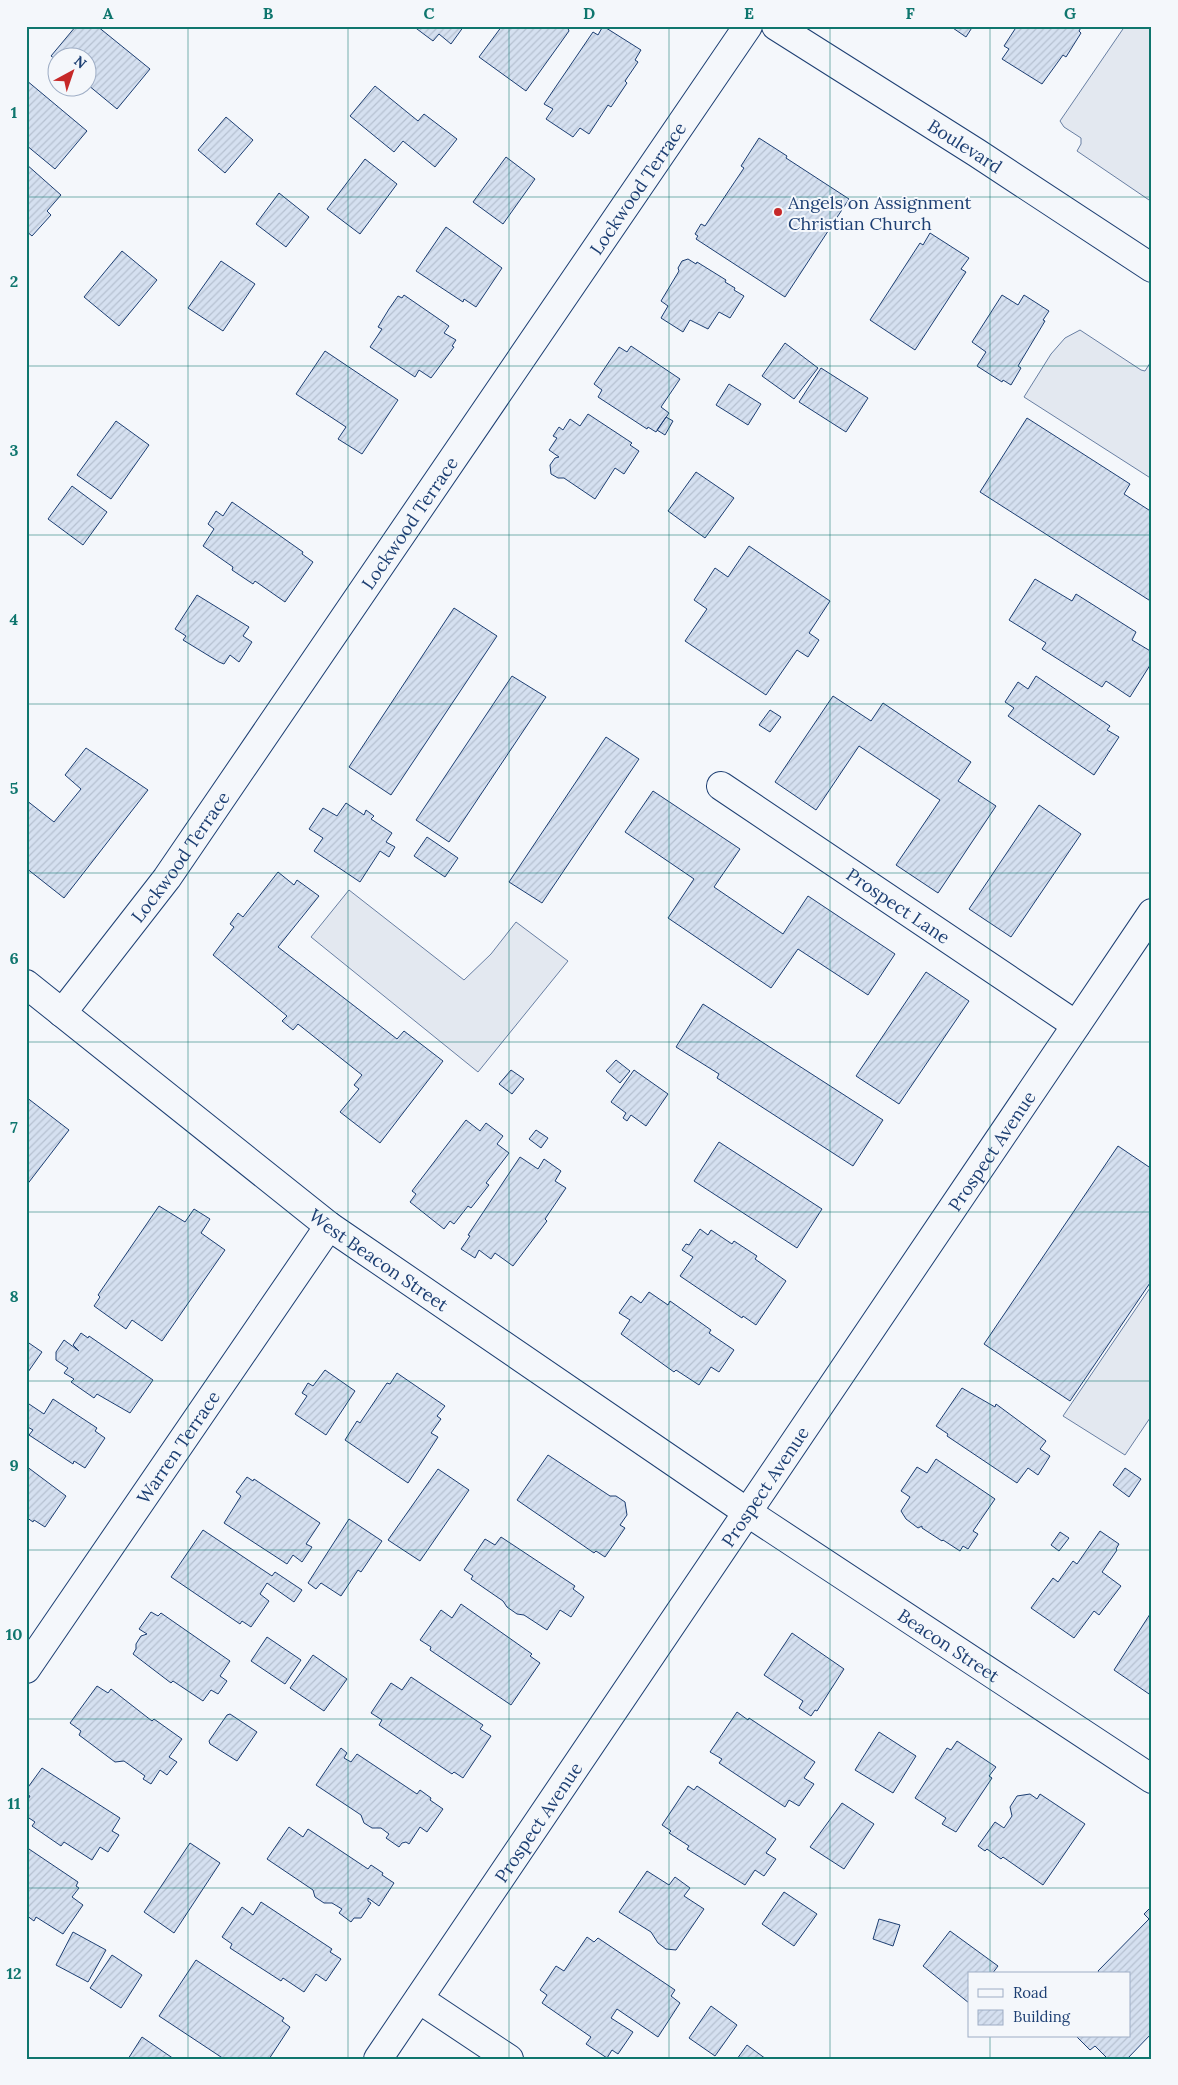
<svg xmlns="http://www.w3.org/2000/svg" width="1178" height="2085" font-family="Lora,serif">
  <defs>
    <pattern id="building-hatch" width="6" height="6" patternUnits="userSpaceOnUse" patternTransform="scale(1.25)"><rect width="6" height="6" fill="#d5e0f0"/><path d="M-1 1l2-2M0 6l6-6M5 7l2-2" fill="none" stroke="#b6c1d1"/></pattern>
  </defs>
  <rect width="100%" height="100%" fill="#f4f7fb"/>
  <path fill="#e3e8f0" stroke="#687fa3" d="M1125 26H1152V202L1077 151 1081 144V138L1064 127 1060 121Z
    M1080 330 1141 370 1145 371 1152 360V479L1024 397 1051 354 1065 338Z
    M349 890 464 980 491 954 516 922 568 961 478 1072 311 937Z
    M1152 1285V1415L1125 1455 1063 1416Z"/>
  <path fill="url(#building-hatch)" stroke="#1d3f73" d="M76 26H97L150 69 117 109 88 85V58H58V61L51 56Z
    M413 26H464L451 44 439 34 433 41Z
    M502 26H567L569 31 526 91 479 57Z
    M603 26 641 50 635 60 638 62 625 81 627 83 611 107 608 105 589 134 580 128 573 137 546 119 553 109 544 104 593 32 598 35Z
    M950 26H973L966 37Z
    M1017 26H1082L1079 31 1081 33 1066 57 1063 55 1042 84 1002 59 1009 49 1004 46Z
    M26 80 87 131 55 169 26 145Z
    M375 86 418 121 424 114 457 139 435 167 403 141 394 152 350 116Z
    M226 117 253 140 225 173 198 150Z
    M759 138 787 156 786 158 849 199 785 297 696 239 698 236 695 234 701 224 705 226 744 168 741 166Z
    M506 157 535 179 503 224 473 202Z
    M365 159 397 184 360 234 327 209Z
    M26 164 61 195 47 211 51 215 32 236 26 231Z
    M279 193 309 217 286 247 256 224Z
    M446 227 502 268 476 307 464 299 463 302 416 271Z
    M930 233 969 258 961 269 966 272 915 350 870 320 920 243 923 245Z
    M122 251 157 280 119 326 84 297Z
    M688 259 696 264 697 262 726 280 725 282 735 288 734 290 744 296 730 318 719 312 708 329 690 320 683 332 661 318 668 306 661 301 679 271 678 268 682 261Z
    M221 261 255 284 223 331 188 308Z
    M404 295 449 326 444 333 456 340 452 346 454 347 431 378 419 370 415 377 370 347 382 329 378 327 389 309 398 296 402 298Z
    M1002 295 1018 305 1024 295 1049 311 1043 320 1045 321 1018 366 1021 368 1011 385 1003 380 1002 382 977 366 986 352 972 342Z
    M785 343 818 368 794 399 762 376Z
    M631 346 680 379 661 407 669 413 656 432 648 427 647 429 598 397 602 390 594 384 619 347 627 352Z
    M325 351 398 400 362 454 338 439 346 427 296 394Z
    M821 368 868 398 846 432 799 402Z
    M729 384 761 404 748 425 716 405Z
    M588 414 632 443 630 445 639 451 624 474 615 468 595 499 564 478H558L551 474 550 465 555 458 559 457 549 450 557 438 553 436 559 427 563 430 570 419 580 426Z
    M666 417 673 421 665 435 657 430Z
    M1027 418 1130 484 1124 494 1152 512V602L980 492Z
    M116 421 149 445 111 499 77 475Z
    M696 472 734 498 705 538 668 511Z
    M72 486 107 512 83 545 48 519Z
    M232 502 303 552 302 554 313 562 285 602 255 581 253 584 232 570 233 567 203 546 214 529 208 524 216 511 223 516Z
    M749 546 830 601 809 633 819 640 808 657 797 650 766 695 685 641 707 609 694 600 715 568 728 577Z
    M1035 579 1072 601 1076 594 1136 632 1132 640 1152 652V662L1130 697 1106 681 1102 687 1042 649 1046 643 1009 620Z
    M197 595 249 627 243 636 252 642 239 662 230 655 224 664 219 662 183 640 186 636 175 629Z
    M454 608 497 636 391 795 349 767Z
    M512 676 546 697 449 842 416 820Z
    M1036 676 1110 726 1107 730 1119 737 1094 775 1008 716 1014 708 1005 702 1018 682 1028 689Z
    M833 696 871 721 883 703 971 762 958 781 996 806 938 893 896 865 940 800 859 746 816 810 775 782Z
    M770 710 781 717 770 732 759 725Z
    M606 737 639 759 542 903 509 882Z
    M86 748 148 790 64 898 26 868V800L54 822 81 789 65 775Z
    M653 791 740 849 714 887 783 934 808 896 895 954 868 995 798 949 771 988 668 918 694 879 625 832Z
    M346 803 364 815 366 810 374 816 371 819 392 833 386 842 395 847 389 857 380 851 360 882 314 851 323 838 309 829 323 808 337 816Z
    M1039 805 1081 834 1011 937 969 909Z
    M427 837 458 858 445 877 414 856Z
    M278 872 294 885 297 880 319 896 278 947 397 1039 404 1031 443 1061 380 1143 340 1112 359 1089 354 1085 362 1075 298 1024 293 1030 282 1021 287 1016 213 955 234 927 230 924 238 913 243 917Z
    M926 972 969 1001 899 1104 856 1076Z
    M703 1004 883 1120 853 1166 717 1078 719 1074 676 1047Z
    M616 1060 630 1071 620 1083 606 1071Z
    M511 1070 524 1079 512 1094 499 1084Z
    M634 1070 668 1094 646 1126 631 1115 627 1121 623 1118 626 1113 611 1102Z
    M26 1097 69 1130 26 1186Z
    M466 1120 480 1131 486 1123 503 1136 497 1144 509 1153 486 1183 489 1185 471 1208 468 1206 454 1224 450 1221 444 1229 410 1202 416 1194 412 1191Z
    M536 1130 548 1138 541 1148 529 1139Z
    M719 1142 822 1209 797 1248 694 1181Z
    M1118 1146 1152 1169V1280L1070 1401 984 1344Z
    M520 1157 538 1169 544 1159 561 1171 555 1181 566 1188 545 1219 547 1221 513 1266 495 1253 491 1259 479 1250 475 1258 461 1249 470 1236 468 1235Z
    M159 1206 185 1222 194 1209 210 1219 201 1233 225 1250 162 1341 132 1320 126 1329 94 1306 100 1297 98 1295Z
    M700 1229 708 1235 711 1230 732 1244 734 1241 757 1256 755 1259 786 1281 756 1325 743 1316 742 1318 680 1276 693 1257 682 1250 686 1244 689 1245Z
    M649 1292 668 1305 670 1301 711 1330 709 1333 734 1350 719 1372 711 1367 699 1385 676 1370 674 1372 621 1334 630 1320 619 1313 631 1296 641 1303Z
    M81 1333 88 1338 89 1336 153 1380 130 1413 97 1394 94 1398 71 1382 74 1379 64 1373 68 1368 56 1360V1352L64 1340 79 1351 73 1345Z
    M26 1341 42 1352 28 1372 26 1371Z
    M325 1370 355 1391 326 1435 295 1414 307 1396 302 1393 308 1383 313 1386Z
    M397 1373 445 1406 437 1416 441 1419 431 1433 438 1437 408 1483 345 1440 357 1421 360 1423 387 1383 390 1384Z
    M962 1388 995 1407 996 1404 1046 1441 1040 1449 1050 1456 1038 1475 1028 1468 1017 1483 947 1436 948 1434 936 1426Z
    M53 1399 97 1428 95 1431 105 1438 85 1468 74 1461 73 1464 29 1435 33 1430 26 1426V1402L44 1414Z
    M548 1455 610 1496H616L625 1502 627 1515 620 1525 625 1528 605 1557 596 1551 594 1553 517 1500Z
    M936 1459 995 1499 973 1531 978 1534 968 1549 963 1546 960 1551 943 1540 942 1541 922 1528V1526L918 1528 906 1519 901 1511 910 1497 901 1491 917 1467 927 1473Z
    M26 1466 66 1496 45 1527 34 1520 33 1522 26 1517Z
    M1125 1468 1141 1479 1129 1497 1113 1485Z
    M438 1469 469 1490 420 1561 388 1540Z
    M247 1477 253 1481 254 1479 320 1523 306 1544 312 1547 302 1562 293 1555 287 1564 224 1523 241 1496 236 1492Z
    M349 1519 382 1541 361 1572 358 1570 341 1596 321 1583 316 1589 308 1583Z
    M203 1530 272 1576 275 1572 302 1590 294 1602 267 1583 260 1594 269 1601 251 1627 242 1621 240 1624 171 1577Z
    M1100 1531 1119 1544 1116 1549 1117 1550 1102 1572 1121 1586 1099 1615 1094 1611 1074 1638 1031 1608 1053 1578 1058 1582 1073 1561 1077 1564Z
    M1060 1532 1069 1538 1059 1551 1051 1545Z
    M501 1537 575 1586 573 1589 584 1597 571 1617 560 1610 547 1630 524 1615 517 1614 507 1607 503 1601 471 1579 473 1576 464 1570 485 1539 495 1545Z
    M461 1604 532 1654 530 1656 540 1663 511 1705 430 1650 431 1647 420 1640 441 1610 452 1618Z
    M1152 1611V1696L1114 1670Z
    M151 1612 158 1616 161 1613 230 1661 220 1676 227 1681 218 1694 211 1690 203 1701 173 1681 171 1683 133 1654 136 1649V1644L141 1636 147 1634 139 1629Z
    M792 1633 844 1669 817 1711 815 1710 811 1716 799 1708 803 1701 764 1675Z
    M267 1637 301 1660 285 1684 251 1661Z
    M313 1655 347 1679 324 1711 290 1688Z
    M411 1677 483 1725 480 1729 491 1736 463 1778 454 1772 452 1774 379 1725 382 1720 371 1713 391 1683 402 1690Z
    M97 1686 108 1693 111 1689 152 1721 154 1719 182 1739 169 1757 177 1762 167 1775 160 1770 151 1784 143 1779 145 1776 124 1761 115 1762 79 1735 81 1731 70 1723Z
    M737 1712 748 1720 749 1718 815 1762 804 1778 814 1784 799 1806 789 1800 785 1807 719 1763 722 1759 710 1752Z
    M230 1714 257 1732 237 1761 210 1744 209 1741 227 1715Z
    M879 1732 916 1756 893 1793 855 1770Z
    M957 1741 996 1767 989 1776 992 1778 956 1832 942 1824 946 1818 915 1798 947 1748 951 1750Z
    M341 1748 347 1753 344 1758 351 1762 357 1754 417 1794 420 1790 431 1798 430 1800 443 1809 427 1832 420 1827 409 1844 406 1842 402 1843 399 1847 386 1838 389 1834 381 1828H372L364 1823 361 1815 316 1785Z
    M42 1768 120 1818 112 1831 119 1835 108 1852 100 1847 92 1860 64 1842 61 1846 32 1826 35 1822 26 1816V1803L30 1796 26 1794V1790Z
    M688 1786 694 1790 697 1786 776 1839 766 1853 776 1859 764 1876 755 1870 745 1885 687 1849 689 1846 669 1833 671 1831 662 1825Z
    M1030 1794 1037 1799 1040 1794 1085 1824 1043 1885 1003 1857 1001 1859 987 1849 985 1851 978 1846 995 1822 1004 1828 1012 1816 1010 1807 1017 1796Z
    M842 1803 874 1824 844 1869 810 1847Z
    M289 1827 303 1837 308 1829 368 1869 371 1865 383 1873 382 1875 394 1883 379 1906 368 1898V1901L371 1903 361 1918H354L351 1922 339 1913 342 1909 332 1903H324L315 1897 313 1890 267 1859Z
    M190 1843 220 1863 174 1933 144 1912Z
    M26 1847 78 1882 76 1886 79 1888 72 1897 83 1905 63 1934 36 1917 34 1921 26 1915Z
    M647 1871 669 1885 675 1877 690 1888 684 1896 704 1909 676 1950 666 1949 658 1943 651 1932 619 1912Z
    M784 1892 817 1914 794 1946 762 1924Z
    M261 1902 332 1949 330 1952 341 1959 326 1981 316 1974 304 1992 283 1978 281 1981 230 1948 232 1944 222 1937 242 1907 253 1915Z
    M1152 1906V2033L1127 2059H1108L1095 2046 1090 2050 1076 2036H1129V1974H1100L1098 1971 1149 1919 1144 1914Z
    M879 1919 900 1925 893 1946 873 1939Z
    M950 1931 998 1966 992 1974H969V2003L923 1966Z
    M73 1932 106 1950 88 1982 56 1965Z
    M587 1937 594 1942 598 1938 675 1990 671 1996 680 2003 658 2037 617 2009 611 2018 633 2032 618 2054 612 2050 607 2058 586 2044 591 2037 542 2003 547 1995 540 1990 556 1966 564 1971Z
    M112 1955 142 1975 121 2008 90 1988Z
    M196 1960 284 2018 282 2021 290 2027 269 2059H224L159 2016Z
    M711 2006 737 2025 715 2056 689 2038Z
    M142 2037 174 2059H128Z
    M747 2045 766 2059H737Z"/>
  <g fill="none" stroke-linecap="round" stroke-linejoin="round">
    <defs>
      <g id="minor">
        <path id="s1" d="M721 786 1076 1025"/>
        <path id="s2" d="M26 984 329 1226 747 1512 1152 1779"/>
        <path id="s3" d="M62 1013 167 878 748 26"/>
        <path id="s4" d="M26 1669 329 1226"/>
        <path d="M419 1999 509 2059"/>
      </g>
      <g id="secondary">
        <path id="s5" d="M776 26 977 153 1152 268"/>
        <path id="s6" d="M378 2059 1152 913"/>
      </g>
    </defs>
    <use href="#minor" stroke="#1d3f73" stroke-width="30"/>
    <use href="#secondary" stroke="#1d3f73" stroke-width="30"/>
    <use href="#minor" stroke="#f4f7fb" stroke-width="28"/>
    <use href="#secondary" stroke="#f4f7fb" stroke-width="28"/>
  </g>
  <path fill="none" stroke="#0f766e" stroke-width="1" stroke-opacity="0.55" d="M188 26V2059M348 26V2059M509 26V2059M669 26V2059M830 26V2059M990 26V1974M26 197H1152M26 366H1152M26 535H1152M26 704H1152M26 873H1152M26 1042H1152M26 1212H1152M26 1381H1152M26 1550H1152M26 1719H1152M26 1888H1152M990 2036V2059"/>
  <circle fill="#c62828" stroke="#f4f7fb" stroke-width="2" cx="778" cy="212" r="5"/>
  <g text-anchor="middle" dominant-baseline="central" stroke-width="4" stroke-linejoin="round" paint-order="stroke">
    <g font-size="18" fill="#1d3f73" stroke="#f4f7fb">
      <text stroke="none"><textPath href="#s5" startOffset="224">Boulevard</textPath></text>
      <text stroke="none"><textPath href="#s3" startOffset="1006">Lockwood Terrace</textPath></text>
      <text stroke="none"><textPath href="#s3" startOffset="601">Lockwood Terrace</textPath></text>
      <text stroke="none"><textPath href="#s3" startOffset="196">Lockwood Terrace</textPath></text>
      <text stroke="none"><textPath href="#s1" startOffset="214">Prospect Lane</textPath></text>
      <text stroke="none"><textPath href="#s6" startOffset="1096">Prospect Avenue</textPath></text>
      <text stroke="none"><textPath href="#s2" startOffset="448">West Beacon Street</textPath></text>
      <text stroke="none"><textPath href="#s4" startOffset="269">Warren Terrace</textPath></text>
      <text stroke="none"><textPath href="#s6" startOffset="691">Prospect Avenue</textPath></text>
      <text stroke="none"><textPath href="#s2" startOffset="1136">Beacon Street</textPath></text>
      <text stroke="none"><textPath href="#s6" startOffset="286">Prospect Avenue</textPath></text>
    </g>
    <g font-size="18" fill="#1d3f73" stroke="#f4f7fb" text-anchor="start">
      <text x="788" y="202">Angels on Assignment<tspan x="788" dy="21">Christian Church</tspan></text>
    </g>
  </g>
  <rect width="1178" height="2085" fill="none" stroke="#f4f7fb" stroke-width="55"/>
  <rect x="968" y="1972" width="162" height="65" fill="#f4f7fb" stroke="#9eadc5"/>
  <rect x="978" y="1989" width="25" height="8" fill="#f4f7fb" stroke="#9eadc5"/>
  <text x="1013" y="1998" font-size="15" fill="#1d3f73">Road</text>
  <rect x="978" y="2010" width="25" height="15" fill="url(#building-hatch)" stroke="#9eadc5"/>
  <text x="1013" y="2022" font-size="15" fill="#1d3f73">Building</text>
  <g transform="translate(72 72) rotate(40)"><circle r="24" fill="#f4f7fb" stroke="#9eadc5"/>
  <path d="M0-4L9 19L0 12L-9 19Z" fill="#c62828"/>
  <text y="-8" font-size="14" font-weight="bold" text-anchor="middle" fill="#1d3f73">N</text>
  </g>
  <rect x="28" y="28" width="1122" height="2030" fill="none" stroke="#0f766e" stroke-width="2"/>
  <g font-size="16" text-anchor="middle" font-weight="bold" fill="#0f766e">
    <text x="108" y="19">A</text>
    <text x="268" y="19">B</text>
    <text x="429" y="19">C</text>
    <text x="589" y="19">D</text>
    <text x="749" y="19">E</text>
    <text x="910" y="19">F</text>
    <text x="1070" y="19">G</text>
    <text x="14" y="118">1</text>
    <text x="14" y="287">2</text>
    <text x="14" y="456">3</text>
    <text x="14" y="625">4</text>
    <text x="14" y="794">5</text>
    <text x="14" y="964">6</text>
    <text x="14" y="1133">7</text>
    <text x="14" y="1302">8</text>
    <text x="14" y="1471">9</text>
    <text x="14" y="1640">10</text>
    <text x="14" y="1809">11</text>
    <text x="14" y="1979">12</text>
  </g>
</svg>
